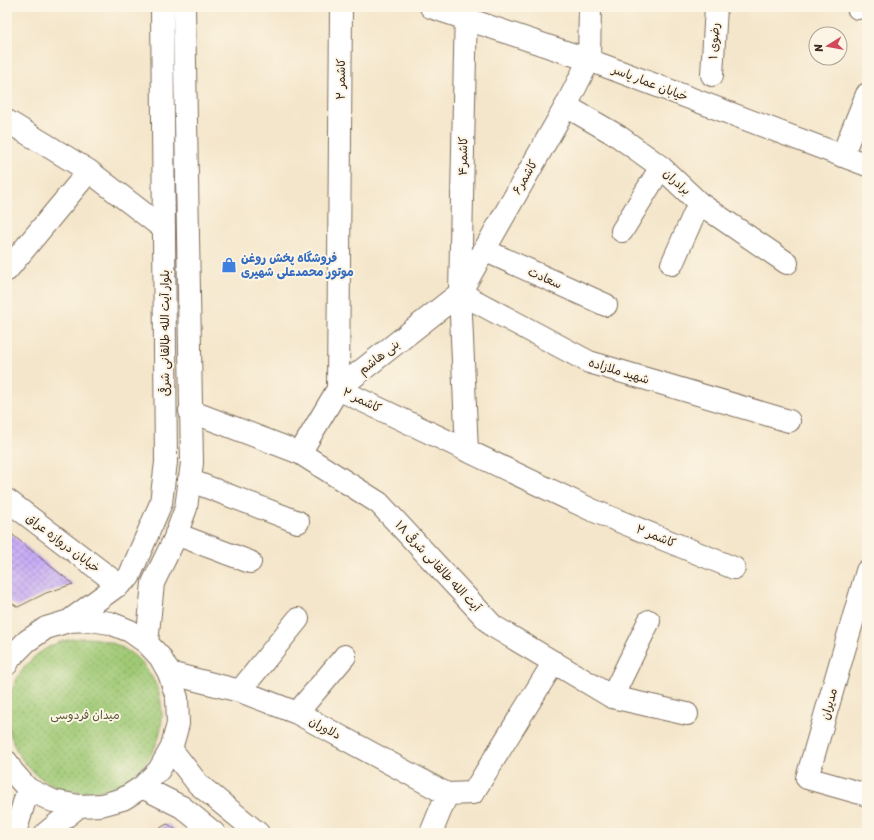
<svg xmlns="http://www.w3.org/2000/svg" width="874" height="840" font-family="Sriracha,'Playpen Sans Arabic',sans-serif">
  <defs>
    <pattern id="park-dots" width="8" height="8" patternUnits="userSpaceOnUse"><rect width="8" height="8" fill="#9fc975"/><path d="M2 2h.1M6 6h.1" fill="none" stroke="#83a35f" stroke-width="1.8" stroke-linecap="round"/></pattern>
    <pattern id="building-cross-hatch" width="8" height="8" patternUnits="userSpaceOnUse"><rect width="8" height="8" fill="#c8adf7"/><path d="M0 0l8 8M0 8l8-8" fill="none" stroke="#a48dc7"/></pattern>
  </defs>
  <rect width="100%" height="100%" fill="#fcf5e5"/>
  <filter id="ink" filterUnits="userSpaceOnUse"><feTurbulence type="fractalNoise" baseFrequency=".025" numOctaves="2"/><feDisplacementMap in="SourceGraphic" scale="8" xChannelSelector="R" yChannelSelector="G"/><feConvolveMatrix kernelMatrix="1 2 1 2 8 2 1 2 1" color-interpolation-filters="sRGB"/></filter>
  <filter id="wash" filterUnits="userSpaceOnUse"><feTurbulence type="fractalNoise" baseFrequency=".012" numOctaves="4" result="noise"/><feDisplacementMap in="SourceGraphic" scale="16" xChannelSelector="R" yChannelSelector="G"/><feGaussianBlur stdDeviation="0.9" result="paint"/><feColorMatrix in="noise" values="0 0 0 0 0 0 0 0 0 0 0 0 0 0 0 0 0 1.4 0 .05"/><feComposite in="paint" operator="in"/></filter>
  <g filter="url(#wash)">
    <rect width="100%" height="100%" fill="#f4e6cb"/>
    <path fill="url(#park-dots)" stroke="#6d7a4a" d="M8 715a77 77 0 1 1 154 0a77 77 0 1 1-154 0Z"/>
    <g id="blocks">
      <path fill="url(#building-cross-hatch)" d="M7 530 33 552 73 584 46 593 18 607 7 600Z
        M168 824 180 833H152L165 825Z"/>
    </g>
  </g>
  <g filter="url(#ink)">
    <use href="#blocks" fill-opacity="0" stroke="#7c6c5b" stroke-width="1"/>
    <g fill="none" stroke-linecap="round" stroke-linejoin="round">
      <defs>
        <path id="minor" d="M341 7 338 389 592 510 734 568
          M431 7 589 60 867 165
          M466 7 460 293 467 451
          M858 8V7
          M712 75 716 7
          M566 106 618 136 661 167 699 203 787 263
          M7 121 89 171 164 229
          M842 156 867 94
          M622 231 661 167
          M484 250 606 305
          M672 264 699 203
          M7 270 89 171
          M460 293 589 362 789 421
          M190 411 300 453 379 503 493 626 612 697 687 714
          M300 453 338 389 460 293 566 106 589 60 590 7
          M189 480 298 522
          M7 500 119 585
          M176 534 250 562
          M867 571 807 778 867 795
          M169 673 240 691 297 713 447 794 473 793 554 662
          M240 691 298 619
          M612 697 649 621
          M297 713 345 656
          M431 833 447 794"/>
        <path id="major" d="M69 621 129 577 161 503 166 462 162 7
          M147 643 153 583 174 540 186 508 192 463 184 7
          M7 664 10 658 27 641 46 628 69 621 90 620 110 623 130 631 147 643 160 657 169 673 177 698 178 724 171 749 159 770 142 787 123 799 101 805 79 806 53 801 28 789 12 771 7 762
          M171 749 198 784 258 833
          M142 787 182 807 214 833
          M13 833 18 823 28 789
          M46 833 79 806"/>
      </defs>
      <use href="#minor" stroke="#7c6c5b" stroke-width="24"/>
      <use href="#major" stroke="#7c6c5b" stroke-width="24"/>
      <use href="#minor" stroke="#fff" stroke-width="22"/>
      <use href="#major" stroke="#fff" stroke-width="22"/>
    </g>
  </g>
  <defs>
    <symbol id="shop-bare" viewBox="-9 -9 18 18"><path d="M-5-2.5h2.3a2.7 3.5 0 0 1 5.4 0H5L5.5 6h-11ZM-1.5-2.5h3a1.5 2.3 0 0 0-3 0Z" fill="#3f7fe0" stroke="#fcf5e5" stroke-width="2.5" paint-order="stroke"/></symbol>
  </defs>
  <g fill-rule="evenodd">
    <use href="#shop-bare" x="218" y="254" width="22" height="22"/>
  </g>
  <g text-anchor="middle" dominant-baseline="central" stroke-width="4" stroke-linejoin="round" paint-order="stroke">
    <g font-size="12" fill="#3b2a1e" stroke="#fcf5e5">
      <text transform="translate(714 41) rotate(-87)">رضوی ۱</text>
      <text transform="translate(341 79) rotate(-90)">کاشمر ۲</text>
      <text transform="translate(650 83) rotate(21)">خیابان عمار یاسر</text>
      <text transform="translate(463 156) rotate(-89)">کاشمر۴</text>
      <text transform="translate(525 177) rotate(-60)">کاشمر۶</text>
      <text transform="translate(677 182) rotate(42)">برادران</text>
      <text transform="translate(545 278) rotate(24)">سعادت</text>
      <text transform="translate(165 333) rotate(-90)">بلوار آیت الله طالقانی شرقی</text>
      <text transform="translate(379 357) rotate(-38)">بنی هاشم</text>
      <text transform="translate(619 371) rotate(17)">شهید ملازاده</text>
      <text transform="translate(362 400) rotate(26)">کاشمر ۲</text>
      <text transform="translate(656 536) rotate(22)">کاشمر ۲</text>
      <text transform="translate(63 543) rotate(37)">خیابان دروازه عراق</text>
      <text transform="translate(438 566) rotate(47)">آیت الله طالقانی شرقی ۱۸</text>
      <text transform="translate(829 704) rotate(-74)">مدیران</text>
      <text transform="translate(325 728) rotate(28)">دلاوران</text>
    </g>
    <g font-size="12" font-weight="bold" fill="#366cbe" stroke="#fcf5e5" text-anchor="start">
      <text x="241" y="258">فروشگاه پخش روغن<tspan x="241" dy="14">موتور محمدعلی شهیری</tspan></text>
    </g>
    <g font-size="12" fill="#595a38" stroke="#fcf5e5">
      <text x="85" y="715">میدان فردوسی</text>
    </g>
  </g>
  <rect width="874" height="840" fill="none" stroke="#fcf5e5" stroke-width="24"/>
  <g transform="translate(828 46) rotate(259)"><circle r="19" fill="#fcf5e5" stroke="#afa495"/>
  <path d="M0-3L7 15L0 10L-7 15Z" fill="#d1495b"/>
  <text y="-6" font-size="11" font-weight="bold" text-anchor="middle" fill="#3b2a1e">N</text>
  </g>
</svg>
